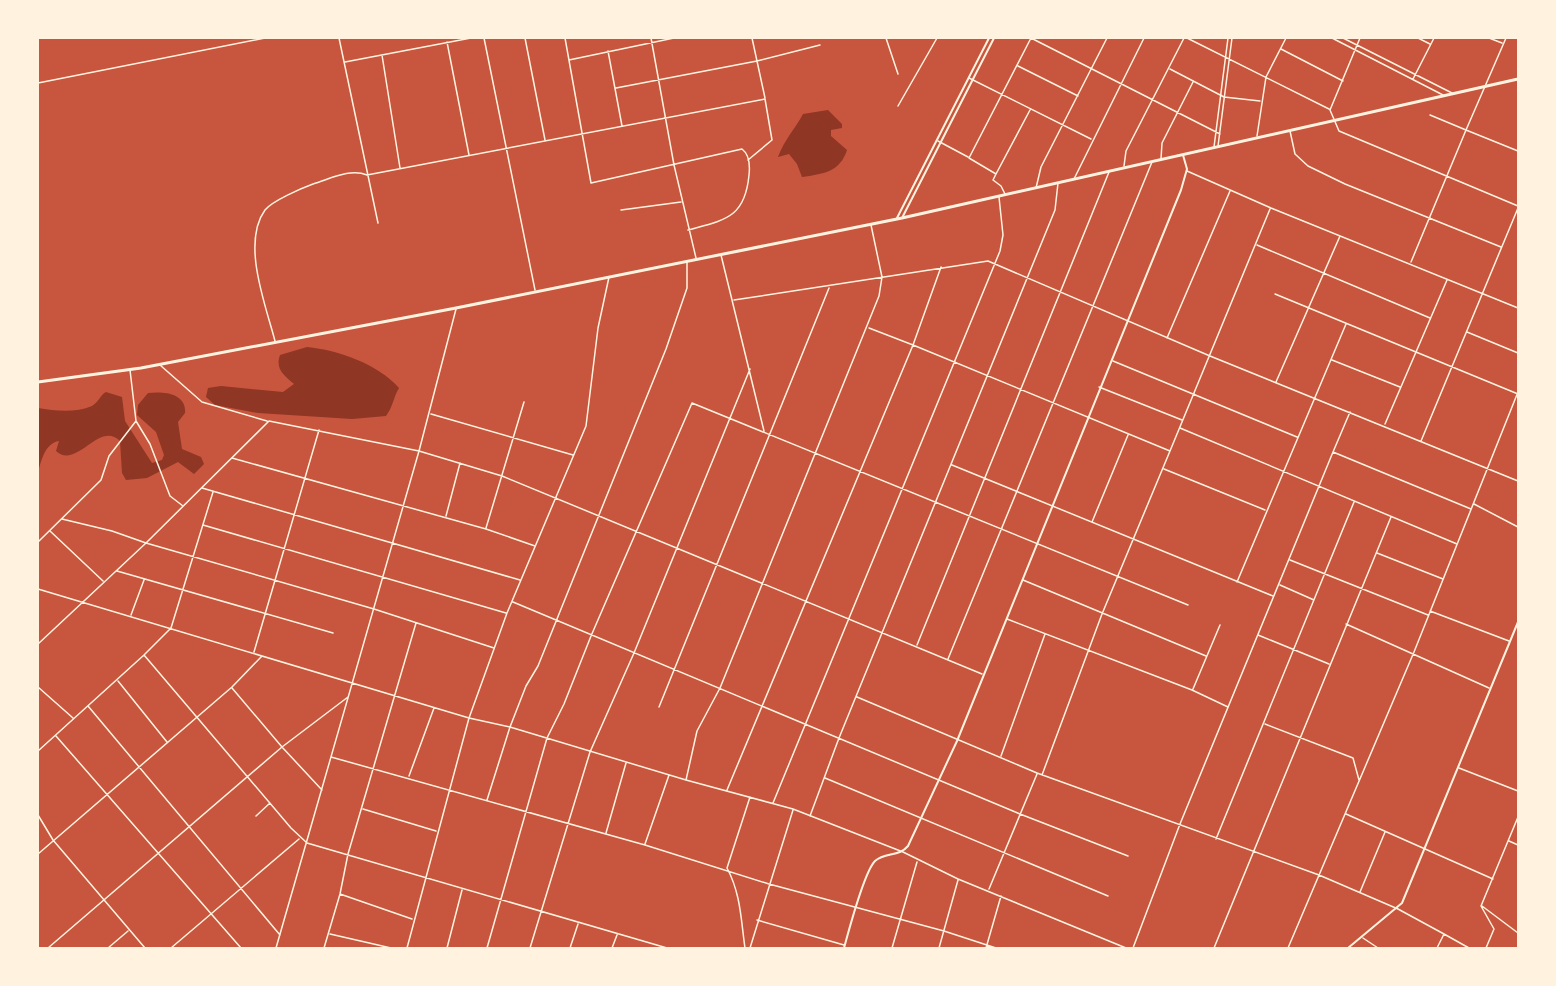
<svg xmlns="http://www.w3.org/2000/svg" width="1556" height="986" font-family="Mulish,sans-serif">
  <rect width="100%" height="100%" fill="#c8553d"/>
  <path fill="#8f3625" d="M828 110 842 124V128L831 130V136L847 150C840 172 823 174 802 177L797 164 789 154 778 157C784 140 795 129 803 114Z
    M307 347C338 350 378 364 399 388 393 398 393 407 386 416L352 419 258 413 215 405 206 397 208 388 221 386 283 392 294 384C284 375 275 369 280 355Z
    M106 392 122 397 125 421 152 463 162 460 164 455 156 432 137 415 138 405 148 393C163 391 187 393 185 413L178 422 182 449 201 457 204 464 194 474 178 462 147 478 126 480 122 473 120 441C99 420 77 470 56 451L59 441C45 443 41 461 38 473V408C55 411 76 413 92 406 99 402 100 395 106 392Z"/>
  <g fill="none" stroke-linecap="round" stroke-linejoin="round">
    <path stroke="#fff3e0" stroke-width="1.5" d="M339 38 378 223
      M484 38 535 290
      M525 38 545 140
      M565 38 591 183 742 149C750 155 750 166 749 175 745 218 725 220 688 230
      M651 38 674 165 696 258
      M752 38 765 98
      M886 38 898 74
      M1031 38 1220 134
      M1187 38 1329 109
      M1332 38 1443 95
      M1343 38 1452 93
      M1360 38 1330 110 1339 131 1518 206
      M1418 38 1430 44
      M1489 38 1502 43
      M1506 38 1466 130 1518 151
      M447 42 469 155
      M1281 49 1343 81
      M608 51 622 126
      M382 55 400 168
      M569 60 674 38
      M345 62 471 38
      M1018 66 1078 96
      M1170 69 1224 97 1260 101
      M969 78 1091 139
      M1413 79 1434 38
      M38 83 265 38
      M616 88 757 61 820 45
      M898 106 937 38
      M1290 131 1295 154 1308 166 1345 184 1501 247
      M1257 136 1266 77 1286 38
      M938 141 968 157
      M1218 146 1232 38
      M1214 147 1228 38
      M1161 159 1162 143 1193 82
      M1124 166 1126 151 1184 38
      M1187 171 1271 208 1518 308
      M996 174 1030 110
      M1074 179 1144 38
      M1036 188 1041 167 1107 38
      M1005 194 1001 186 993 180 996 174 969 158 1031 38
      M621 210 681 202
      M1257 245 1430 318
      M721 255 764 431
      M1411 262 1466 130 1430 115
      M941 267 913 345 1170 451 1102 614 1042 775
      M1275 294 1518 394
      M734 300 988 261 1210 356 1518 481
      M1467 332 1518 353
      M1167 338 1230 191
      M275 341C266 306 241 243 265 210 272 201 302 188 313 184 330 179 350 168 367 175L765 99 772 140 748 160
      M1332 360 1400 387
      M1113 361 1297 437
      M160 365 202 402 267 421
      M130 370 136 421 150 444 170 496 183 506
      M1276 382 1340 236
      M1099 387 1182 420
      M1350 412 1333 452 1471 509
      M431 414 573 455
      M1385 424 1447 280
      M1180 428 1457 544
      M1421 441 1518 208
      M1170 451 1270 209
      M232 458 486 529 535 546
      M952 465 1273 596
      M1164 469 1265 510
      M202 488 520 580
      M1474 504 1518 527
      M446 516 460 463
      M62 519 112 531 146 543 374 609 494 648
      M1092 522 1128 435
      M203 525 506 613
      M486 528 524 402
      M50 531 103 581
      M38 542 101 480 109 456 136 421
      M1377 553 1443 579
      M1290 560 1428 615
      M117 571 333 633
      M1023 580 1206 656
      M1237 582 1346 324
      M1280 585 1314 600
      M38 589 469 718 510 727 686 780 793 809 903 852 958 879 1126 948
      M513 602 1020 814 1128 856
      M1430 611 1509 641
      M131 615 144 580
      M1007 619 1192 690 1228 707
      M1346 624 1489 688
      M1258 635 1329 664
      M38 644 146 543 269 421 419 451 502 476 982 674
      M917 645 1109 172
      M254 652 319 430
      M144 655 291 828 307 843 667 948
      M948 659 1152 162
      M118 681 167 742
      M38 687 73 718
      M232 688 282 747 322 790
      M1193 689 1220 625
      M857 697 1037 773 1319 875 1398 909 1444 934
      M88 706 280 935
      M659 707 829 288
      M1265 724 1353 758 1359 780
      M56 736 241 948
      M38 751 144 655 171 628 213 492
      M1001 756 1045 634
      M331 757 645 845 769 884 944 931 996 948
      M1459 768 1518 791
      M409 776 434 708
      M825 778 1108 896
      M686 780 697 731 720 688 879 296 882 277 871 225
      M727 790 913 345 869 328
      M487 800 510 727 526 686 538 666 666 349 687 288V261
      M773 803 1000 251 1003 235 999 197
      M363 809 436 831
      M1346 814 1493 879
      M38 815 53 840 145 948
      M256 816 270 803
      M810 816 839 738 1055 210 1058 183
      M606 833 626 763
      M1216 839 1354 502
      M1509 841 1518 845
      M645 844 669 775
      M38 854 232 687 262 656
      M989 889 1037 774
      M1360 892 1385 832
      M340 894 412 919
      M1482 906 1518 933
      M757 920 844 945
      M330 934 391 948
      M1363 938 1378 948
      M48 948 282 747 348 697
      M108 948 128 931
      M171 948 299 839
      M276 948 419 451 456 309
      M324 948 340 894 348 854 416 623
      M407 948 469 718 507 613 586 426 598 328 609 277
      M447 948 462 890
      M487 948 547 738 564 704 591 636 692 403 1188 605
      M530 948 590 752 634 653 750 369
      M570 948 578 924
      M612 948 617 935
      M745 948C741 921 741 894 727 868L750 797
      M750 948 793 810
      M892 948 917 862
      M939 948 958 880
      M986 948 1001 896
      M1133 948 1180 824 1333 452
      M1214 948 1391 517
      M1288 948 1414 652 1518 392
      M1437 948 1444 934 1469 948
      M1486 948 1494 929 1481 906 1518 817"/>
    <path stroke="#fff3e0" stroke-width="2" d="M897 218 989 38
      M902 218 994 38
      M844 948C849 930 864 872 875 861 885 852 899 857 908 846L957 741 1181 190 1187 169 1183 155"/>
    <path stroke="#fff3e0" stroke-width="2" d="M1348 948 1402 903 1518 622"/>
    <path stroke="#fff3e0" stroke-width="3" d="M38 382 141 368 456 308 902 218 1518 79"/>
  </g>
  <rect width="1556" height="986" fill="none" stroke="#fff3e0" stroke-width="78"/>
</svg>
